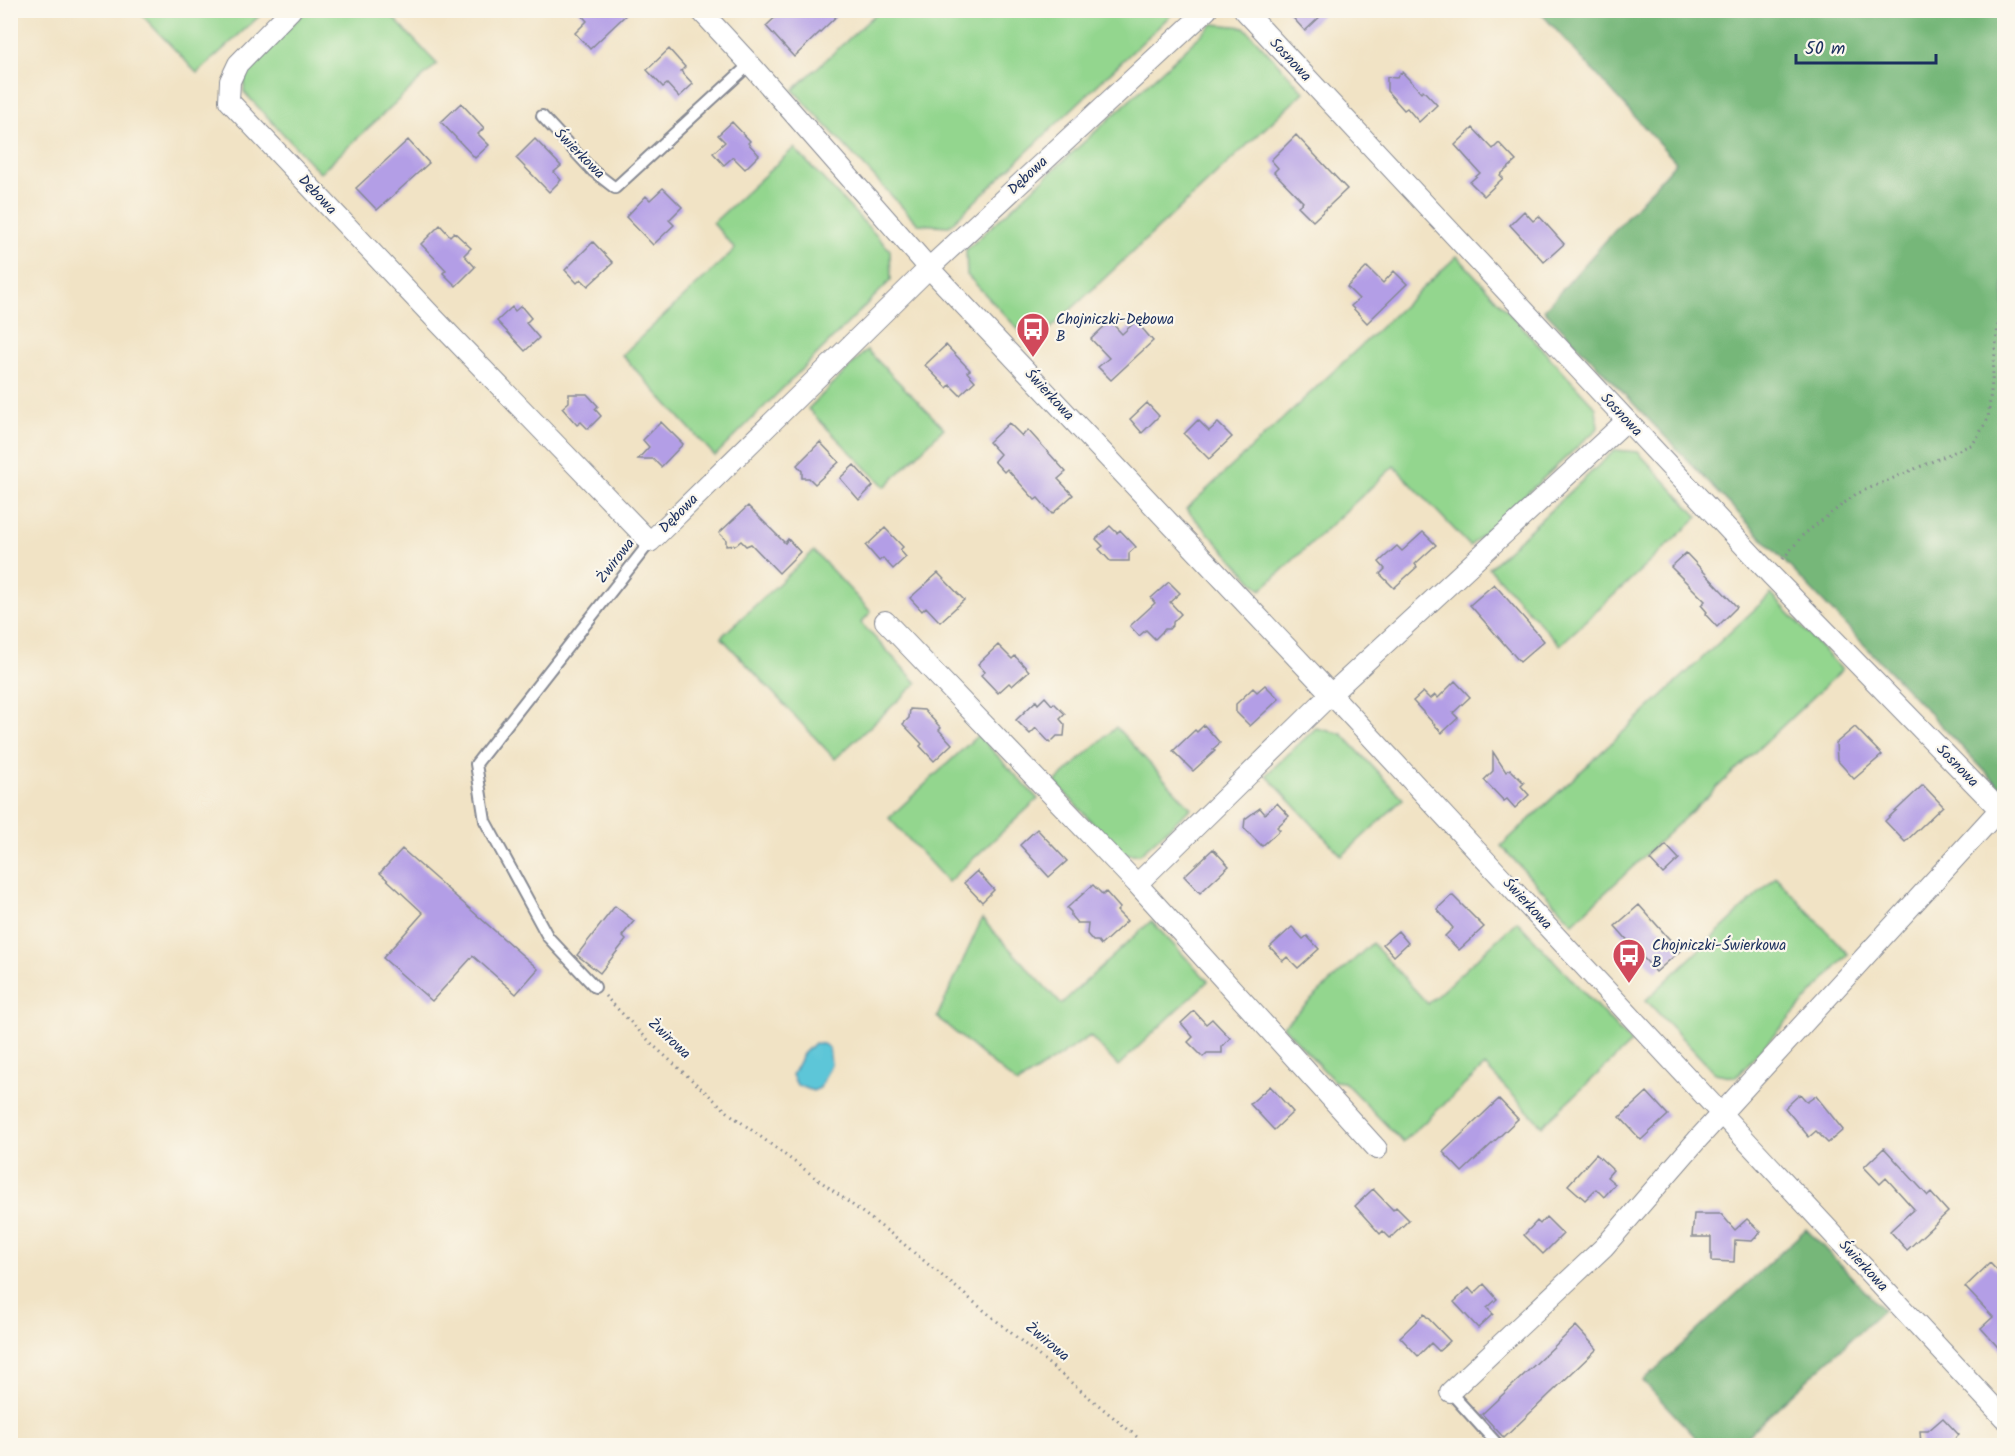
<svg xmlns="http://www.w3.org/2000/svg" width="2015" height="1456" font-family="Kalam,sans-serif">
  <rect width="100%" height="100%" fill="#fbf7ec"/>
  <filter id="ink" filterUnits="userSpaceOnUse"><feTurbulence type="fractalNoise" baseFrequency=".0167" numOctaves="2"/><feDisplacementMap in="SourceGraphic" scale="12" xChannelSelector="R" yChannelSelector="G"/><feConvolveMatrix kernelMatrix="1 2 1 2 8 2 1 2 1" color-interpolation-filters="sRGB"/></filter>
  <filter id="wash" filterUnits="userSpaceOnUse"><feTurbulence type="fractalNoise" baseFrequency=".008" numOctaves="4" result="noise"/><feDisplacementMap in="SourceGraphic" scale="24" xChannelSelector="R" yChannelSelector="G"/><feGaussianBlur stdDeviation="1.35" result="paint"/><feColorMatrix in="noise" values="0 0 0 0 0 0 0 0 0 0 0 0 0 0 0 0 0 1.4 0 .05"/><feComposite in="paint" operator="in"/></filter>
  <g filter="url(#wash)">
    <rect width="100%" height="100%" fill="#f1e3c5"/>
    <path fill="#93d68e" stroke="#578276" stroke-width="1.5" d="M138 11H265L197 73Z
      M306 11H387L437 64 320 173 244 92 245 68Z
      M879 11V10L1175 11 949 226 918 224 793 90Z
      M1213 24 1244 27 1304 92 1033 345 967 275 966 250Z
      M794 148 890 250 891 280 715 456 622 355 735 249 713 223Z
      M1457 256 1596 408 1598 428 1470 546 1394 466 1261 590 1186 509Z
      M867 350 944 428 885 487 808 409Z
      M1615 450 1638 452 1698 517 1560 645 1489 568Z
      M814 551 871 612 861 623 917 683 835 759 721 637Z
      M1771 594 1842 670 1573 923 1501 846Z
      M1116 727 1191 808 1140 854H1121L1055 782Z
      M1316 728 1342 734 1403 799 1342 856 1266 775Z
      M978 735 1038 799 948 882 889 818Z
      M1776 877 1848 954 1736 1077 1715 1073 1646 1000Z
      M982 919 1061 1004 1151 921 1208 981 1118 1066 1090 1036 1017 1084 937 1017Z
      M1517 921 1631 1043 1542 1126 1485 1066 1403 1142 1344 1082 1334 1081 1283 1026 1372 943 1428 1004Z"/>
    <path fill="#76b779" stroke="#48736c" stroke-width="1.5" d="M1539 11H2004V784L2001 788 1544 310 1676 162Z
      M1806 1229 1883 1310 1737 1445H1703L1643 1381Z"/>
    <path fill="#5dc6d8" stroke="#3c7a9b" stroke-width="1.5" d="M814 1043 823 1044 829 1048 831 1064 820 1088 813 1091 797 1085 792 1075 803 1054Z"/>
    <g id="blocks">
      <path fill="#b39ee6" d="M577 10H631L590 49 575 33 587 21Z
        M783 10H843L794 57 766 26Z
        M1286 10H1327L1305 31Z
        M669 49 685 67 681 71 693 84 679 97 667 84 663 87 647 70Z
        M1402 72 1421 92 1423 90 1437 105 1419 122 1407 108 1404 110 1387 91V77L1396 78Z
        M461 103 484 128 478 134 489 145 475 158 441 122Z
        M732 122 750 141 748 143 759 155 745 169 733 157 724 165 713 153 725 142 718 135Z
        M1473 128 1493 149 1499 143 1516 161 1500 175 1503 178 1484 196 1470 182 1480 173 1455 145Z
        M1296 135 1347 189 1313 221 1298 206 1303 202 1274 172 1278 168 1271 160Z
        M535 139 561 166 554 172 561 180 549 192 516 158Z
        M408 140 429 163 377 210 356 188Z
        M663 188 682 207 669 220 674 225 653 245 626 217 646 196 650 200Z
        M1524 211 1533 221 1539 216 1564 244 1544 262 1510 225Z
        M440 225 450 236 454 232 471 248 464 255 475 267 456 286 443 273 446 270 421 244Z
        M593 242 613 263 588 286 581 279 577 283 565 270Z
        M1367 267 1383 283 1394 271 1407 284 1367 323 1351 306 1359 299 1347 287Z
        M521 306 531 318 526 323 539 338 525 351 497 321 512 307 515 311Z
        M1110 321 1122 334 1136 321 1153 341 1111 380 1098 367 1109 358 1091 339Z
        M946 345 970 370 967 372 975 381 960 395 950 385 947 388 925 365Z
        M569 394H587L598 406 595 409 601 416 588 429 581 422 577 425 562 408 569 402Z
        M1147 403 1159 416 1142 433 1130 419Z
        M1198 420 1209 431 1218 423 1232 437 1209 459 1184 434Z
        M661 422 683 444 661 467 653 459H638L649 447 643 440Z
        M1009 423 1022 436 1028 430 1066 472 1058 479 1073 495 1052 514 1038 498 1035 500 1007 469 1004 472 994 461 1000 454 989 442Z
        M820 442 839 462 815 484 809 478H802V471L797 465Z
        M854 465 873 486 859 500 840 478Z
        M748 506 785 543 788 539 800 552 779 573 751 544 746 546 741 541 736 545 726 546V540L719 533Z
        M1110 526 1117 533 1120 530 1136 547 1129 553V561H1110L1099 549 1103 546 1096 539Z
        M885 528 903 547 900 550 906 557 893 569 883 558 879 561 866 546Z
        M1423 532 1436 545 1415 564 1417 567 1394 588 1380 574 1385 569 1379 562 1397 546 1402 551Z
        M1686 553 1737 607 1717 627 1705 614 1707 612 1701 605 1705 601 1671 567Z
        M938 573 964 600 940 622 926 607 922 611 910 598Z
        M1169 582 1180 593 1170 602 1181 614 1173 622V625L1169 629H1165L1155 639 1146 630 1139 636 1130 626 1155 603 1151 598Z
        M1494 584 1544 641 1520 662 1470 605Z
        M998 645 1012 659 1015 656 1029 671 1012 686 1009 683 998 693 981 675 985 672 978 664Z
        M1455 681 1470 697 1453 713 1458 718 1442 733 1413 701 1423 692 1430 699 1435 695 1438 698Z
        M1265 685 1279 699 1250 726 1236 712V704L1253 688 1257 692Z
        M1045 697 1052 705 1054 703 1065 714 1060 719 1065 725 1064 736H1057L1050 743 1036 728 1030 734 1016 720 1036 701 1038 704Z
        M910 709 924 710 941 728 939 730 952 744 934 761 920 746 922 744 903 724 909 718Z
        M1204 725 1220 743 1213 749 1215 751 1193 771 1173 751 1195 730 1197 732Z
        M1855 727 1882 755 1854 779 1837 760 1836 743Z
        M1493 752 1506 772 1510 769 1524 783 1521 786 1529 795 1515 808 1507 799 1504 801 1484 780 1493 771Z
        M1923 785 1943 806 1905 842 1885 821Z
        M1277 803 1289 816 1277 827 1280 830 1262 846 1244 828 1245 819 1260 808 1265 814Z
        M1037 829 1067 861 1049 877 1020 845Z
        M1666 845 1679 859 1663 874 1650 860Z
        M402 849 538 969 516 994 473 956 432 1001 383 958 423 913 380 873Z
        M1213 849 1229 866 1200 893 1184 876Z
        M977 871 994 890 982 902 964 883Z
        M1093 885 1103 895 1106 892 1120 908 1117 911 1127 921 1101 945 1098 941H1093L1087 934 1088 923H1077L1071 916V912L1067 908Z
        M1452 895 1484 927 1459 950 1445 936 1453 928 1437 909Z
        M1639 905 1680 951 1656 972 1615 926Z
        M615 906 634 921 622 936 626 940 600 973 577 955Z
        M1292 927 1303 939 1307 936 1319 949 1298 968 1287 957 1283 961 1270 947Z
        M1398 931 1408 943 1394 956 1383 944Z
        M1194 1011 1206 1024 1212 1019 1230 1038 1222 1047V1053H1207L1203 1057 1188 1042 1193 1037 1181 1023Z
        M1270 1086 1293 1112 1274 1130 1250 1104Z
        M1647 1092 1668 1115 1641 1140 1620 1117Z
        M1800 1094 1807 1102 1816 1096 1843 1130 1828 1143 1816 1131 1809 1137 1785 1108Z
        M1499 1099 1518 1119 1462 1172 1443 1152Z
        M1884 1148 1928 1196 1931 1193 1948 1212 1907 1250 1890 1231 1914 1209 1886 1178 1880 1184 1864 1167Z
        M1596 1154 1613 1170 1607 1177 1615 1184 1604 1197 1596 1189 1585 1200 1568 1185Z
        M1373 1189 1393 1210 1396 1207 1409 1220 1390 1238 1383 1231 1380 1234 1355 1206Z
        M1694 1214H1721L1735 1230 1747 1219 1761 1232 1752 1241 1735 1240 1734 1262 1711 1261V1237H1692Z
        M1546 1217 1563 1234 1543 1254 1524 1235 1537 1221 1540 1224Z
        M1990 1263 2004 1278V1354L1981 1328 1993 1317 1965 1287Z
        M1484 1284 1497 1299 1487 1308 1493 1314 1478 1328 1454 1302 1469 1288 1474 1294Z
        M1424 1314 1450 1341 1439 1351 1431 1343 1418 1356 1400 1337Z
        M1576 1326 1597 1349 1504 1438 1482 1414Z
        M1943 1418 1959 1435 1947 1446H1921L1920 1431H1928Z"/>
    </g>
  </g>
  <g filter="url(#ink)">
    <use href="#blocks" fill-opacity="0" stroke="#868992" stroke-width="1.5"/>
    <g fill="none" stroke-linecap="round" stroke-linejoin="round">
      <defs>
        <path id="service" d="M542 116 593 171 615 188 750 64
          M595 987 548 937 485 821 476 764 650 542
          M1450 1392 1499 1446"/>
        <path id="minor" d="M291 10 238 64 230 81 229 101 433 317 650 542 929 268 1207 10
          M700 10 750 64 929 268 1331 694 2004 1418
          M1244 10 1770 574 2004 814
          M885 621 1137 884 1377 1149
          M1137 884 1331 694 1626 421
          M1450 1392 1604 1247 1697 1140 2000 809"/>
      </defs>
      <use href="#service" stroke="#868992" stroke-width="14"/>
      <use href="#minor" stroke="#868992" stroke-width="22"/>
      <path stroke="#868992" stroke-width="3" stroke-dasharray="1.5 4.5" stroke-linecap="butt" d="M1783 559 1803 535 1856 494 1973 444 1988 419 2000 306
        M605 996 654 1046 730 1114 894 1236 1148 1446"/>
      <use href="#service" stroke="#fff" stroke-width="10"/>
      <use href="#minor" stroke="#fff" stroke-width="20"/>
    </g>
  </g>
  <defs>
    <symbol id="bus-pin" viewBox="-11 -11 22 30"><path d="M0 17L-7.5 6A9.5 9.5 0 1 1 7.5 6Z" fill="#d1495b" stroke="#fbf7ec"/><path d="M-5-6H5V4H4V6H2V4H-2V6H-4V4H-5ZM-3.5-4V0h7V-4ZM-3.5 1.2v1.5H-2V1.2ZM2 1.2v1.5H3.5V1.2Z" fill="#fff"/></symbol>
  </defs>
  <g fill-rule="evenodd">
    <use href="#bus-pin" x="1014" y="310" width="38" height="52"/>
    <use href="#bus-pin" x="1610" y="936" width="38" height="52"/>
  </g>
  <g text-anchor="middle" dominant-baseline="central" stroke-width="4.5" stroke-linejoin="round" paint-order="stroke">
    <g font-size="15" fill="#1b2f5e" stroke="#fbf7ec">
      <text transform="translate(1290 60) rotate(47)">Sosnowa</text>
      <text transform="translate(579 154) rotate(45)">Świerkowa</text>
      <text transform="translate(1028 176) rotate(-43)">Dębowa</text>
      <text transform="translate(317 195) rotate(47)">Dębowa</text>
      <text transform="translate(1049 395) rotate(47)">Świerkowa</text>
      <text transform="translate(1621 415) rotate(47)">Sosnowa</text>
      <text transform="translate(679 514) rotate(-45)">Dębowa</text>
      <text transform="translate(616 561) rotate(-52)">Żwirowa</text>
      <text transform="translate(1957 766) rotate(46)">Sosnowa</text>
      <text transform="translate(1527 904) rotate(47)">Świerkowa</text>
      <text transform="translate(669 1039) rotate(43)">Żwirowa</text>
      <text transform="translate(1863 1266) rotate(47)">Świerkowa</text>
      <text transform="translate(1047 1342) rotate(40)">Żwirowa</text>
    </g>
    <g font-size="15" fill="#1b2f5e" stroke="#fbf7ec" text-anchor="start">
      <text x="1056" y="320">Chojniczki-Dębowa<tspan x="1056" dy="17">B</tspan></text>
      <text x="1652" y="946">Chojniczki-Świerkowa<tspan x="1652" dy="17">B</tspan></text>
    </g>
  </g>
  <rect width="2015" height="1456" fill="none" stroke="#fbf7ec" stroke-width="36"/>
  <path d="M1796 54v9h140v-9" fill="none" stroke="#1b2f5e" stroke-width="3"/>
  <text x="1805" y="54" font-size="18" fill="#1b2f5e" stroke="#fbf7ec" stroke-width="4.5" paint-order="stroke">50 m</text>
</svg>
